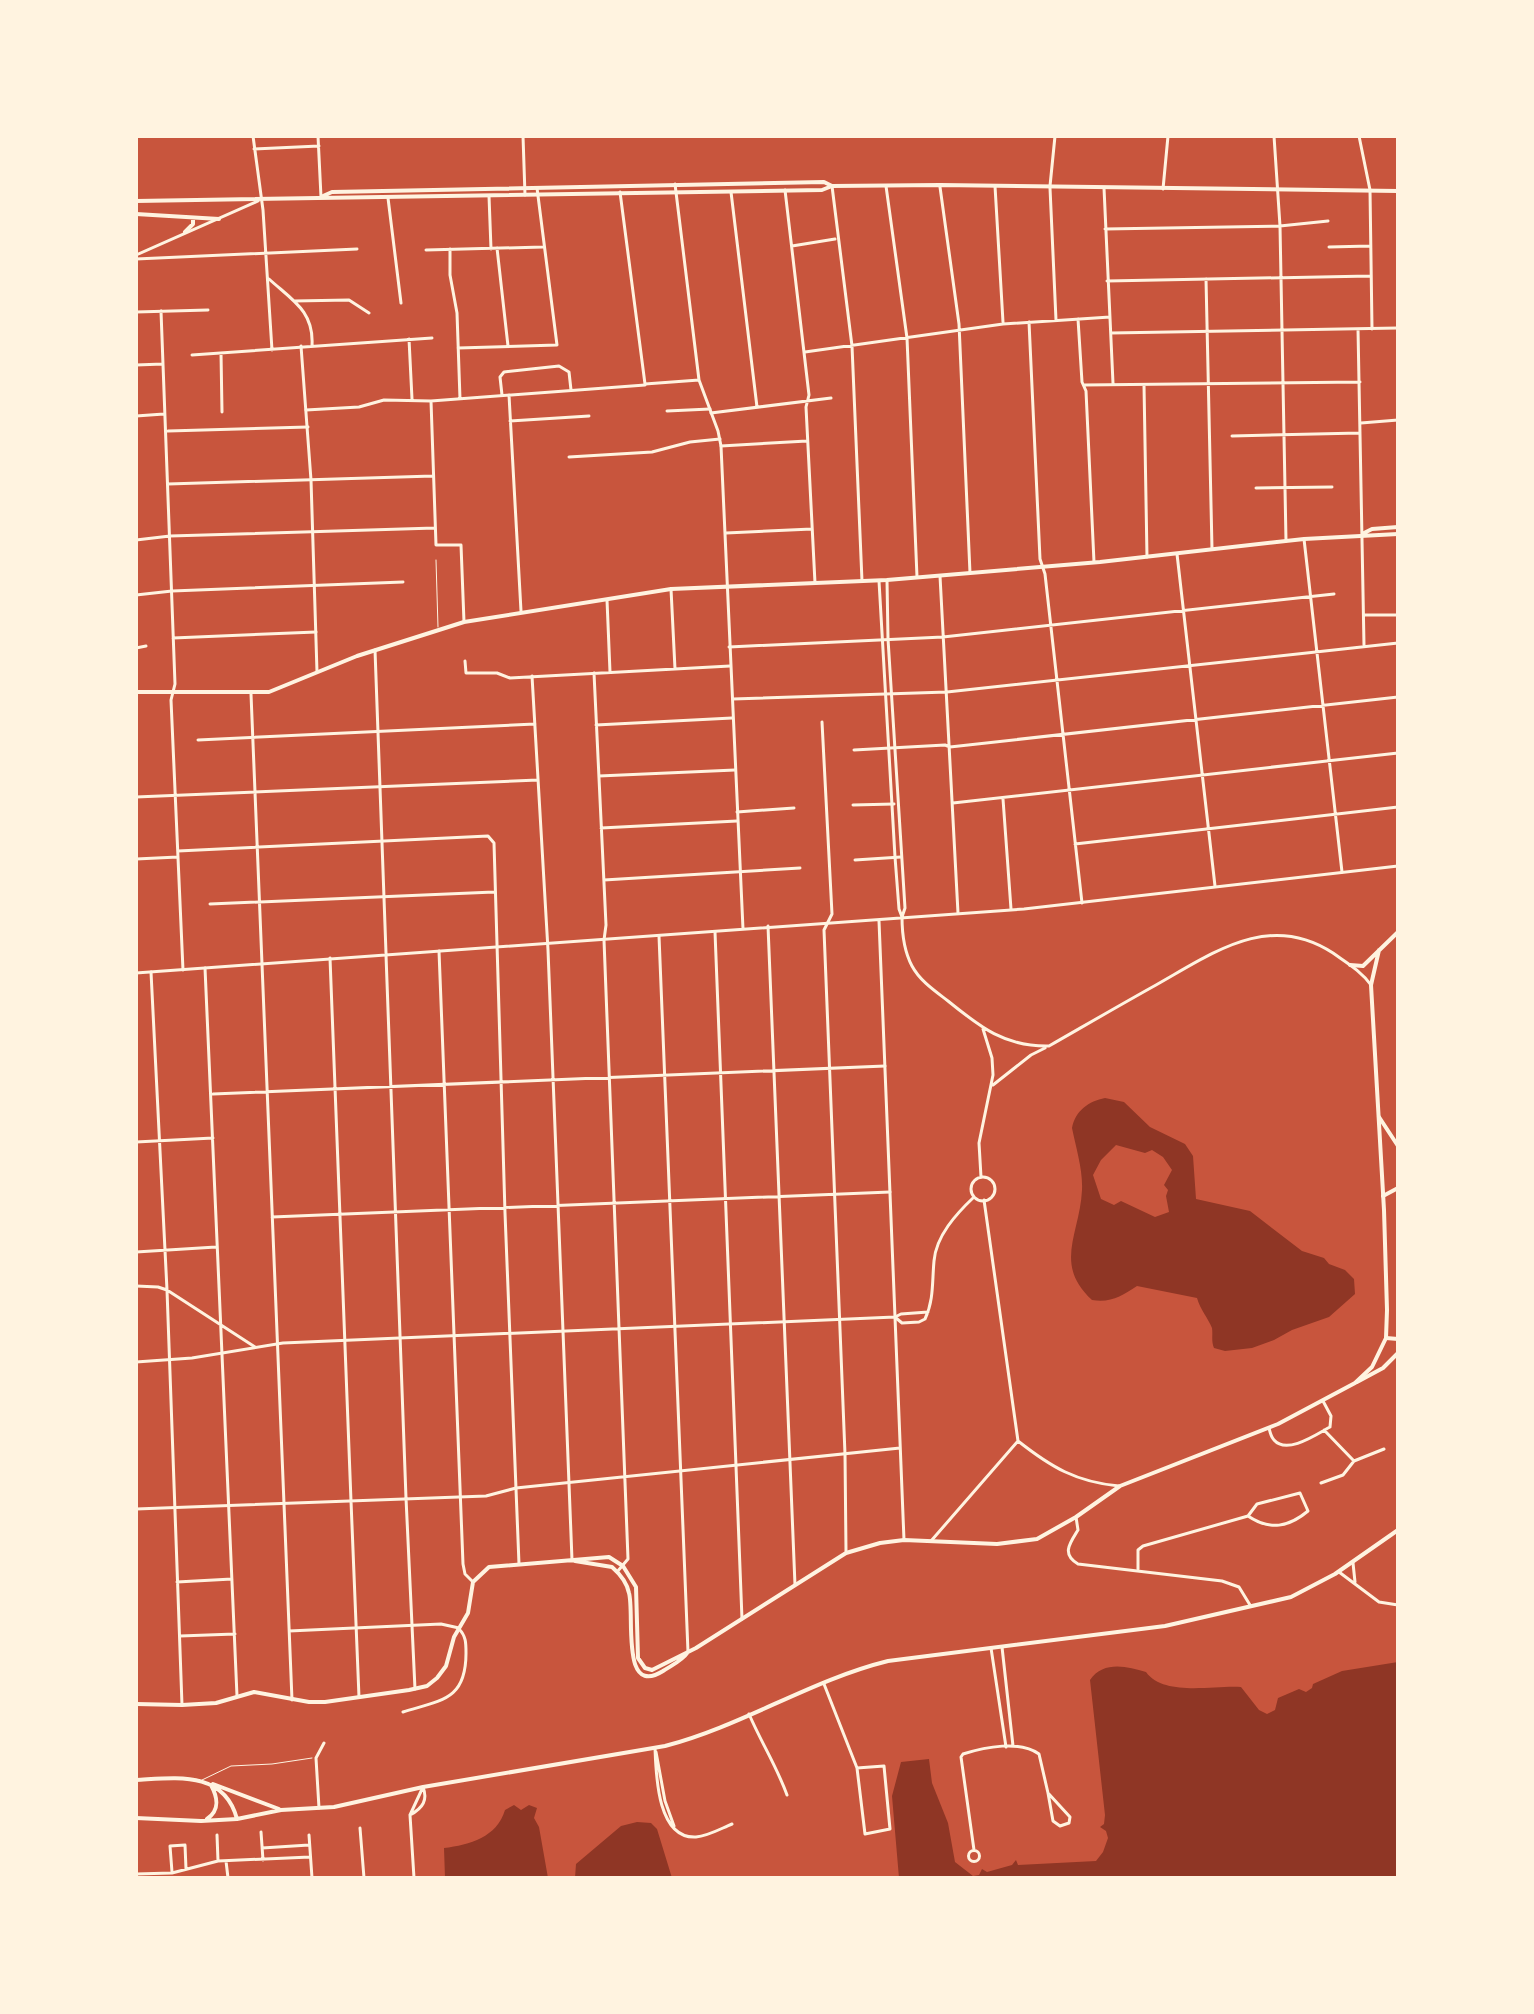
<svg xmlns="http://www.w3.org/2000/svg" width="1534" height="2014" font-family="Poppins,sans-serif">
  <rect width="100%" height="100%" fill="#c8553d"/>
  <path fill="#8f3625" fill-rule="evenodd" d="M1105 1098 1124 1102 1150 1127 1185 1144 1193 1156 1196 1199 1250 1211 1302 1251 1324 1258 1329 1264 1345 1270 1354 1279 1355 1294 1329 1317 1292 1330 1274 1340 1252 1348 1225 1351 1214 1348C1211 1341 1213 1335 1212 1328 1208 1318 1200 1309 1197 1298L1137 1286C1122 1296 1111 1303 1092 1300 1053 1264 1080 1234 1082 1190 1083 1170 1076 1148 1072 1128 1075 1111 1089 1101 1105 1098ZM1116 1145 1145 1153 1152 1150 1163 1157 1172 1170 1164 1185 1168 1190 1166 1196 1169 1212 1155 1217 1121 1201 1114 1205 1101 1199 1093 1175 1101 1160Z
    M1398 1662V1878H899L892 1796 901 1762 929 1759 932 1783 948 1823 955 1862 973 1876 979 1875 982 1869 987 1872 1012 1865 1016 1860 1018 1865 1096 1861 1103 1852 1108 1838 1106 1831 1100 1827 1104 1824 1105 1815 1090 1680C1103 1661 1126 1666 1146 1672 1164 1697 1214 1685 1241 1687L1259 1710 1267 1714 1275 1710 1278 1698 1299 1689 1306 1692 1312 1688 1313 1684 1342 1671Z
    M514 1805 521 1810 529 1805 537 1808 534 1818 539 1827 548 1878H445L444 1848C470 1845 497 1837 505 1810Z
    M637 1822 651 1823 657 1829 672 1878H575L576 1864 621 1826Z"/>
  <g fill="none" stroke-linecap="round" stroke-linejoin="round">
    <path stroke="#fff3e0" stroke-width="1" d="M436 560 438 627
      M202 1780 231 1766 272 1764 312 1758"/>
    <path stroke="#fff3e0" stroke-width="3" d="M253 136 263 210 272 350
      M318 136 321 197
      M523 136 525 195
      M1274 136 1280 226 1286 541
      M1359 136 1370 190 1372 329
      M254 149 319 146
      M832 186 852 346 862 581
      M886 186 907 338 917 577
      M995 186 1003 322
      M940 187 959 324 970 573
      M1050 188 1056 320
      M1104 188 1113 383
      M1163 189 1168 136
      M785 190 809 395 806 407 815 583
      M731 192 757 407
      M489 196 491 249
      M388 198 401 303
      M1105 229 1280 226 1328 221
      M792 246 835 239
      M1329 247 1370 246
      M497 248 508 346
      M450 249V275L457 313 460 399
      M426 250 543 247
      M136 259 357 249
      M269 279C292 300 314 311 312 345
      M1206 279 1212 549
      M1107 281 1370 276
      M294 301 349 300 369 313
      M161 311 175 684 171 700 183 970
      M136 312 208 310
      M1078 319 1082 382 1086 391 1094 562
      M1029 322 1040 559 1045 574 1082 903
      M1358 329 1364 645
      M1111 333 1398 328
      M409 339 412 399
      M458 348 557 345 537 188
      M805 352 1003 324 1110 317
      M221 353 222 412
      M192 355 432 338
      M136 365 163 364
      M1084 385 1360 382
      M1144 385 1147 557
      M502 395 500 377 504 372 559 366 569 372 571 390
      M509 395 521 611
      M431 401 436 545H461L464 622
      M306 410 359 407 384 400 431 401 645 385
      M667 411 710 409
      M711 413 831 398
      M136 416 164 414
      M510 421 589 416
      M1361 423 1398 420
      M168 431 308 427
      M1232 436 1360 433
      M721 446 807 441
      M569 457 652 452 690 442 720 439
      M168 484 433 476
      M1256 488 1332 487
      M726 533 812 529
      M1304 539 1342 872
      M136 540 170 536 435 528
      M1177 554 1215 886
      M940 576 958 913
      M671 589 675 669
      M136 595 172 591 403 582
      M607 600 610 672
      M1364 615H1398
      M173 638 316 632
      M729 647 943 637 1334 594
      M136 648 146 646
      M465 661 466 673H497L510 678 730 666
      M594 673 606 925 604 940 619 1328
      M532 676 548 950 572 1560
      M251 694 292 1700
      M733 699 947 692 1398 643
      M822 722 832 914 824 930 845 1454 846 1551
      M596 725 732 718
      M198 740 535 724
      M854 750 945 745 950 747 1398 697
      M599 776 735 770
      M136 797 538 780
      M1003 799 1011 909
      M953 803 1398 753
      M853 805 894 804
      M737 812 794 808
      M601 828 737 821
      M1075 844 1398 807
      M178 851 488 836 494 843 505 1213 519 1564
      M136 859 178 857
      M855 860 901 857
      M604 880 800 868
      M210 904 494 892
      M902 917C902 934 904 951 912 966 920 981 935 991 948 1001 980 1027 1005 1047 1049 1046 1084 1026 1120 1005 1156 985 1213 953 1269 911 1333 953 1347 963 1361 971 1371 985
      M768 926 795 1585
      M715 932 742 1619
      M659 936 688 1652
      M439 951 463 1564 465 1574 473 1582
      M386 955 406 1498
      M330 958 351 1501
      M205 968 237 1696
      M151 972 167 1290 182 1705
      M993 1085 1031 1055 1045 1048
      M213 1094 885 1066
      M136 1142 213 1138
      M981 1177 979 1143 993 1075 992 1058 983 1029
      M971 1189a12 12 0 1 1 24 0a12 12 0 1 1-24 0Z
      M272 1217 890 1192
      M136 1252 216 1247
      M136 1286 158 1287 167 1290 255 1347
      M895 1317 901 1314 928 1312
      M896 1318 902 1323 919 1322 925 1319C934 1300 932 1282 934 1261 936 1236 956 1214 974 1197
      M1269 1428C1270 1432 1271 1437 1274 1440 1287 1455 1317 1434 1330 1427L1331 1416 1323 1401
      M1324 1430 1354 1461
      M1018 1441C1051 1467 1076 1482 1119 1486
      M1321 1483 1343 1475 1354 1461 1384 1449
      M931 1541 1018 1441 984 1200
      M1353 1563 1355 1582
      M1138 1569V1550L1143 1546 1248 1516 1257 1504 1300 1493 1308 1511C1289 1527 1270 1531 1248 1516
      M1339 1572 1379 1602 1398 1605
      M177 1582 232 1579
      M289 1631 441 1624 459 1628
      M180 1636 235 1634
      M1002 1647 1013 1746
      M991 1648 1006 1747
      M824 1684 857 1768 865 1834 890 1829 884 1766 857 1768
      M749 1714C761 1742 777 1767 787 1795
      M655 1748C656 1774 657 1839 696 1837 708 1836 720 1829 732 1824
      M656 1752 665 1801 674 1826
      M1048 1793 1070 1817 1069 1823 1060 1826 1053 1821Z
      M410 1815C423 1808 428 1800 423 1787
      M360 1828 364 1878
      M261 1832 263 1860
      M217 1835 218 1861
      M309 1835 312 1878
      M262 1848 309 1845
      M974 1850 961 1757 963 1754C985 1747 1020 1740 1039 1754L1048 1793
      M968.5 1856a5.5 5.5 0 1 1 11 0a5.5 5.5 0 1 1-11 0Z
      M226 1861 228 1878
      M172 1872 170 1846 185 1845 186 1869
      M136 1874 172 1873 218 1861 310 1857
      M414 1878 410 1815 423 1787"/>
    <path stroke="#fff3e0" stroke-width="3" d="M675 184 699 380 718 431 721 446 743 929
      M1050 186 1055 136
      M620 192 645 384 699 380
      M136 255 258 201
      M301 346 311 480 317 672
      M887 580 888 639 905 908 902 917
      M879 581 895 857 899 909 902 917
      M375 650 386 953
      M879 921 904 1540
      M136 973 1024 909 1398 866
      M136 1362 192 1358 283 1343 895 1317
      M406 1498 415 1689
      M351 1501 359 1697
      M136 1509 486 1496 516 1488 900 1448
      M1076 1517 1078 1530C1070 1543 1061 1554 1078 1564L1222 1581 1239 1587 1250 1605
      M617 1572 628 1559 619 1328
      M403 1712C442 1700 466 1700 466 1653 466 1643 466 1636 459 1629
      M319 1808 316 1758 324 1743"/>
    <path stroke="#fff3e0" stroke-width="4" d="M1379 1117 1398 1146
      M1383 1196 1398 1188
      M1386 1338 1398 1339
      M1357 1382 1383 1368 1398 1353"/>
    <path stroke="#fff3e0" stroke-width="4" d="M323 196 332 192 824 182 832 186
      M136 201 822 190 832 186 940 185 1398 191
      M136 214 219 219
      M185 232 193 224V218
      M1364 533 1372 529 1398 527
      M136 692H269L357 656 464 622 671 589 887 580 1100 562 1304 539 1398 534
      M1350 965 1363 966 1398 932
      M575 1561 612 1567C620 1574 627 1583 629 1593 635 1614 620 1698 663 1671 672 1665 682 1661 688 1652
      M136 1704 182 1705 216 1703 254 1692 309 1702H325L409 1690 427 1686 437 1678 446 1666 454 1637 468 1613 473 1582 489 1567 609 1557 623 1566 636 1587 638 1658 645 1668 652 1670 696 1648 846 1553 880 1543 904 1540 997 1544 1037 1539 1076 1517 1120 1486 1278 1424 1355 1383 1372 1367 1386 1338 1387 1310 1384 1210 1371 985 1379 950
      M136 1780C176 1778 224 1770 237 1819
      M213 1784 279 1809
      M136 1818 201 1821 237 1819 281 1810 334 1807 423 1787 665 1746C742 1726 811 1680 888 1661L1165 1626 1291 1597 1335 1574 1398 1530
      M207 1819C220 1810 218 1798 211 1785"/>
  </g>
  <rect width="1534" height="2014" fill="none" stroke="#fff3e0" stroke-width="276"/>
</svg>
